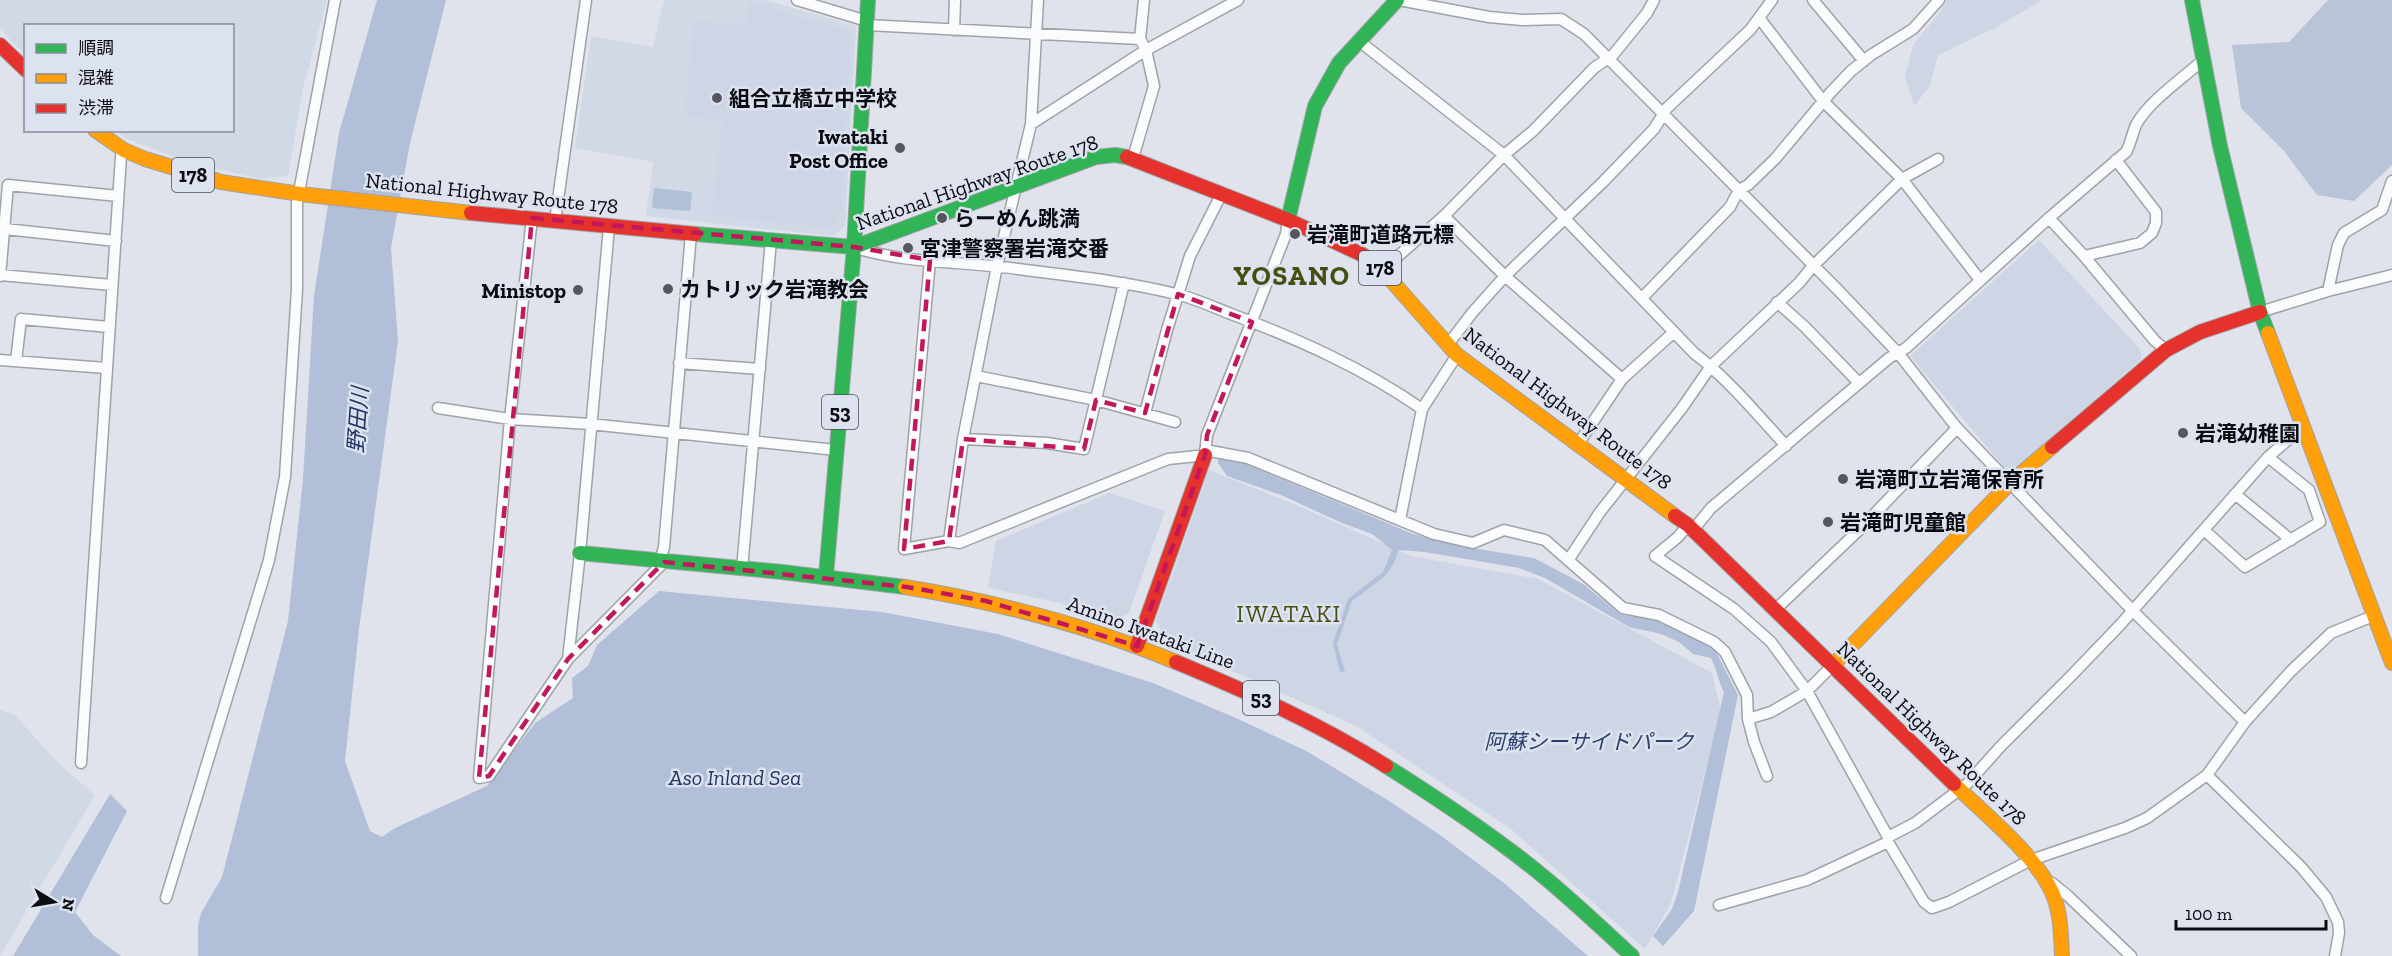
<svg xmlns="http://www.w3.org/2000/svg" width="2392" height="956" font-family="'Zilla Slab','Noto Sans JP',serif">
  <rect width="100%" height="100%" fill="#e0e3eb"/>
  <path fill="#d1d8e6" d="M0 0H327L303 88 288 176 259 179 189 162 129 140 116 131 232 130V26H26L25 55 0 29Z
    M664 0H765L856 26 845 226 832 236 646 216 653 162 575 148 591 36 653 47Z
    M0 710 15 715 56 761 95 795 0 956Z"/>
  <path fill="#ced6e6" d="M1946 0H2042L1995 28 1938 55 1930 86 1914 106 1905 77 1913 45 1940 12Z
    M749 2 851 32 841 215 829 228 712 215 722 120 685 116 694 21 746 26Z
    M2039 240 2140 349 2142 358 2015 470 2004 467 1910 356Z
    M1209 470 1299 506 1411 556 1538 579 1712 673 1721 711 1671 903 1645 949 1511 829 1356 726 1167 642 1156 621Z
    M1109 493 1165 511 1129 613 1114 621 1060 603 988 588 996 541Z"/>
  <path fill="#b9c4d8" d="M2328 0H2392V165L2354 201 2317 195 2284 151 2241 108 2232 45 2289 42Z"/>
  <path fill="#b2bfd8" d="M377 0H446L410 143 391 248 398 341 359 629 345 761 370 831 382 837 395 828 487 786 535 723 573 698 572 678 588 666 597 645 659 591 882 612 998 634 1153 683 1236 718 1308 752 1389 801 1440 835 1504 883 1588 956H198V925L201 913 222 877 288 621 303 479 314 296 339 133Z
    M654 188 692 192 690 211 652 208Z
    M1218 457 1244 463 1413 534 1466 547 1534 558 1583 584 1621 615 1653 619 1713 646 1738 695 1694 911 1663 946 1653 936 1672 909 1678 892 1724 692C1718 681 1717 670 1711 658L1693 654 1679 642 1661 634 1629 627 1545 578 1519 568 1425 552 1399 550 1393 565 1384 577 1352 601 1337 644 1345 671 1340 673 1333 643 1348 599 1383 572 1392 550 1372 534 1342 523 1281 495 1227 476 1218 463Z
    M110 794 127 811 75 912 93 935 121 956H13Z"/>
  <g fill="none" stroke-linecap="round" stroke-linejoin="round">
    <defs>
      <path id="street" d="M797 0 867 21
        M1399 0 1489 17 1522 20 1561 19 1584 34 1838 290 1898 353 1957 428 2132 610 2245 722
        M1813 0 1864 61
        M1760 19 1823 101 1902 179 1980 280
        M867 25 1140 39 1146 50 1154 86 1133 158
        M954 30 955 0
        M1140 39 1144 0
        M1359 41 1504 155 1694 353C1728 379 1757 414 1786 446
        M1031 124 1146 50 1238 0
        M1444 216 1505 276 1622 379
        M532 218 510 419 479 778 489 776 568 659 664 562
        M2049 218 2084 256 2155 341 2166 350
        M555 221 586 0
        M5 229 116 241
        M856 248C907 264 965 261 1018 269 1071 276 1124 281 1176 294 1194 298 1213 307 1231 314 1298 339 1363 368 1422 409
        M2084 256 2140 243 2152 233 2156 223V212L2116 160
        M930 260 904 549 949 541 963 439 997 266 1031 124 1038 0
        M1382 270 1444 216 1504 155 1533 131 1594 68 1613 55 1647 13 1654 0
        M0 275 112 285
        M0 276 8 185 118 196
        M2328 291 2338 245 2344 233 2382 210 2392 181
        M1642 298 1730 207 1739 190 1748 185 1775 159 1831 92 1851 71 1871 55 1913 29 1939 0
        M1777 302 1805 327 1859 383
        M2260 312 2328 291 2392 275
        M1447 346 1472 313 1505 276 1603 182 1654 129 1667 108 1750 30 1772 0
        M0 360 106 368
        M16 361 21 319 109 327
        M679 363 760 369
        M976 376 1096 400 1175 422
        M438 408 510 419 590 424 836 450
        M1145 413 1167 330 1190 256 1222 193
        M963 439 1047 443 1084 449 1124 283
        M1578 444 1622 379 1674 332
        M1205 450 1248 458 1434 534 1473 543 1504 530 1545 540 1623 608 1659 615 1714 642 1725 652 1747 695 1748 719 1771 712 1807 691 1833 665
        M1205 455 1207 435 1286 234 1288 220
        M2235 494 2291 540
        M1400 520 1422 409 1457 355
        M1688 525 1678 537 1655 556 1734 609 1771 642 1807 691 1888 837V842L1924 902 1932 908 1949 902 2031 860 2125 828 2147 818 2207 775 2245 722 2291 671 2331 633 2373 616
        M1693 530 1711 508 1889 358 1906 348 2049 218 2126 152C2131 143 2132 134 2136 125 2148 102 2183 78 2203 60
        M2204 530 2245 567 2320 522 2309 490 2268 457
        M949 541 959 543 1168 459 1197 456 1203 458
        M1569 559 1600 512 1682 408 1711 366 1799 283 1813 266 1902 179 1938 159
        M660 561 664 547 691 234
        M742 569 771 240
        M1775 610 1858 531 1957 428
        M568 659 580 553 609 227
        M1748 719 1754 742 1767 776
        M81 763 121 156 124 150
        M2207 775 2301 867 2326 897 2338 922 2339 933 2335 956
        M1888 837 1915 823 1967 784 2001 746 2071 676 2120 625 2268 457 2304 426
        M2052 883 2068 896 2131 956
        M166 898 269 560 285 477 297 289V203L335 0
        M1719 905 1807 880 1888 842"/>
      <path id="fast" d="M2192 0 2220 146 2260 312 2268 333
        M1288 220 1315 106 1339 63 1397 0
        M695 234 854 247 1096 157 1115 155 1127 157
        M854 247 868 0
        M580 553 782 572 905 587
        M826 576 854 247
        M1386 766C1429 793 1471 821 1511 851 1554 883 1593 920 1632 956"/>
      <path id="slow" d="M95 130 124 150 145 159 221 182 300 194 471 213
        M1363 255 1382 270 1457 355 1675 516
        M2268 333 2392 663
        M905 587C997 602 1090 626 1176 662
        M1833 665 2011 482 2052 447
        M1954 784C1984 814 2039 857 2054 897 2061 916 2061 936 2062 956"/>
      <path id="jam" d="M0 45 26 70
        M1127 157 1288 220 1363 255
        M471 213 695 234
        M2052 447 2166 350 2200 332 2260 312
        M1675 516 1688 525 1954 784
        M1137 646 1205 455
        M1176 662C1248 692 1320 724 1386 766"/>
    </defs>
    <use href="#street" stroke="#9fa2a7" stroke-width="13"/>
    <use href="#fast" stroke="#9fa2a7" stroke-width="16"/>
    <use href="#slow" stroke="#9fa2a7" stroke-width="16"/>
    <use href="#jam" stroke="#9fa2a7" stroke-width="16"/>
    <use href="#street" stroke="#fafbfc" stroke-width="10"/>
    <use href="#fast" stroke="#30b455" stroke-width="14"/>
    <use href="#slow" stroke="#ff9f0a" stroke-width="14"/>
    <use href="#jam" stroke="#e5322d" stroke-width="14"/>
  </g>
  <path fill="none" stroke="#c2185b" stroke-width="4.5" stroke-dasharray="12 8" stroke-linejoin="round" d="M532 218 854 247 930 260 904 549 949 541 963 439 1084 449 1096 400 1145 413 1178 294 1252 322 1207 435 1205 455 1137 646 986 601 907 587 664 562 568 659 489 776 479 778Z"/>
  <g fill="#55575d" stroke="#dce2ef" stroke-width="2">
    <circle cx="717" cy="98" r="6"/>
    <circle cx="900" cy="148" r="6"/>
    <circle cx="942" cy="218" r="6"/>
    <circle cx="1295" cy="234" r="6"/>
    <circle cx="908" cy="248" r="6"/>
    <circle cx="668" cy="289" r="6"/>
    <circle cx="578" cy="290" r="6"/>
    <circle cx="2183" cy="433" r="6"/>
    <circle cx="1843" cy="479" r="6"/>
    <circle cx="1828" cy="522" r="6"/>
  </g>
  <g text-anchor="middle" dominant-baseline="central" stroke-width="5" stroke-linejoin="round" paint-order="stroke">
    <g fill="#dce2ef" stroke="#494c53" stroke-width="1.5">
      <rect x="172" y="158" width="42" height="34" rx="4.5"/>
      <rect x="1359" y="251" width="42" height="34" rx="4.5"/>
      <rect x="822" y="395" width="36" height="34" rx="4.5"/>
      <rect x="1243" y="681" width="36" height="34" rx="4.5"/>
    </g>
    <g font-size="20" font-weight="bold" fill="#0a0c10">
      <text x="193" y="175">178</text>
      <text x="1380" y="268">178</text>
      <text x="840" y="412">53</text>
      <text x="1261" y="698">53</text>
    </g>
    <g font-size="21" font-weight="bold" fill="#0a0c10" stroke="#dce2ef" text-anchor="start">
      <text x="729" y="98">組合立橋立中学校</text>
      <text x="888" y="136" text-anchor="end">Iwataki<tspan x="888" dy="24">Post Office</tspan></text>
      <text x="954" y="218">らーめん跳満</text>
      <text x="1307" y="234">岩滝町道路元標</text>
      <text x="920" y="248">宮津警察署岩滝交番</text>
      <text x="680" y="289">カトリック岩滝教会</text>
      <text x="566" y="290" text-anchor="end">Ministop</text>
      <text x="2195" y="433">岩滝幼稚園</text>
      <text x="1855" y="479">岩滝町立岩滝保育所</text>
      <text x="1840" y="522">岩滝町児童館</text>
    </g>
    <g font-size="21" fill="#0a0c10" stroke="#dce2ef">
      <text transform="translate(977 182) rotate(-19)">National Highway Route 178</text>
      <text transform="translate(492 193) rotate(6)">National Highway Route 178</text>
      <text transform="translate(1568 408) rotate(37)">National Highway Route 178</text>
      <text transform="translate(1151 632) rotate(20)">Amino Iwataki Line</text>
      <text transform="translate(1932 733) rotate(44)">National Highway Route 178</text>
    </g>
    <g font-size="21" font-style="italic" fill="#2b406c" stroke="#dce2ef">
      <text x="1589" y="741">阿蘇シーサイドパーク</text>
    </g>
    <g font-size="22" font-style="italic" fill="#243863" stroke="#dce2ef">
      <text transform="translate(358 420) rotate(-86)">野田川</text>
      <text x="735" y="777">Aso Inland Sea</text>
    </g>
    <g font-size="24" letter-spacing="1.5" fill="#484d11" stroke="#dce2ef">
      <text x="1289" y="613">IWATAKI</text>
    </g>
    <g font-size="27" font-weight="bold" letter-spacing="1.5" fill="#484d11" stroke="#dce2ef">
      <text x="1292" y="276">YOSANO</text>
    </g>
  </g>
  <rect x="24" y="24" width="210" height="108" fill="#dce2ef" stroke="#888c96" stroke-width="1.5"/>
  <rect x="36" y="44" width="30" height="9" fill="#30b455" stroke="#888c96" stroke-width="1.5"/>
  <text x="78" y="54" font-size="18" fill="#0a0c10">順調</text>
  <rect x="36" y="74" width="30" height="9" fill="#ff9f0a" stroke="#888c96" stroke-width="1.5"/>
  <text x="78" y="84" font-size="18" fill="#0a0c10">混雑</text>
  <rect x="36" y="104" width="30" height="9" fill="#e5322d" stroke="#888c96" stroke-width="1.5"/>
  <text x="78" y="114" font-size="18" fill="#0a0c10">渋滞</text>
  <g transform="translate(54 902) rotate(101)" stroke="#dce2ef" stroke-width="4.5" paint-order="stroke">
  <path d="M0-4.5L10 22L0 15L-10 22Z" fill="#0a0c10"/>
  <text y="-9" font-size="16" font-weight="bold" text-anchor="middle" fill="#0a0c10">N</text>
  </g>
  <path d="M2176 920v9h150v-9" fill="none" stroke="#0a0c10" stroke-width="3"/>
  <text x="2185" y="920" font-size="18" fill="#0a0c10" stroke="#dce2ef" stroke-width="4.5" paint-order="stroke">100 m</text>
</svg>
